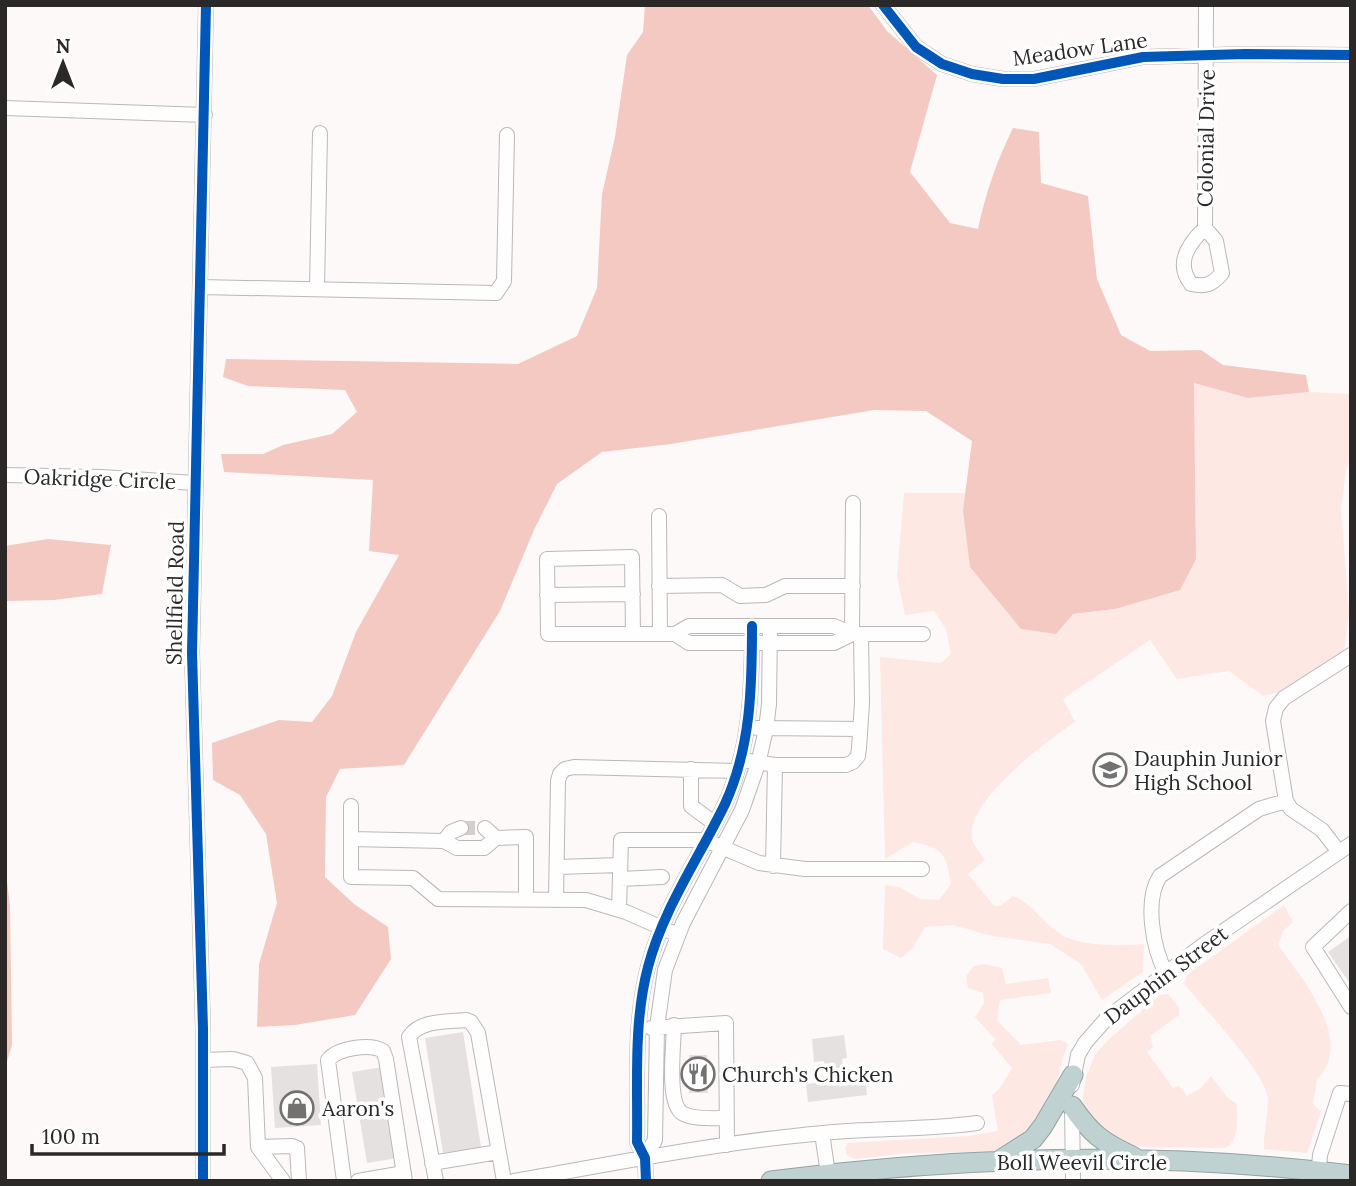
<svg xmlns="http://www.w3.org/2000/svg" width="1356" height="1186" font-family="Lora,serif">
  <rect width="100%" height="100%" fill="#fdf9f8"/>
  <path fill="#fde8e4" d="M1194 383 1248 398 1309 392 1351 394V458L1346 470 1341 509 1349 612 1344 652 1279 692 1263 696 1229 671 1177 679 1150 640 1063 699 1075 722C1047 741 967 800 972 837 972 844 981 854 985 860L968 874 994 906H1000L1013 896C1031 902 1042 922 1059 933 1078 947 1121 946 1144 944L1143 972 1102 1000 1081 964 1050 944 992 936 953 925 925 927 913 948 901 958 883 949 885 885 899 887 920 899 939 900 951 884C946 854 944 848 913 842L885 859 880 657 941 663 951 654 946 629 934 611 905 615 897 576 904 493H965L963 510 1073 614 1115 609 1196 559Z
    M1284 905 1293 922 1283 931 1278 945C1302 978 1356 1042 1317 1079L1313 1104 1321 1112 1307 1153 1264 1149C1263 1134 1270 1106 1267 1094 1260 1067 1204 1008 1184 984L1187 975Z
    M985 964 1002 968 1006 984 1048 978 1051 993 1000 1000 997 1020 1021 1045 1061 1040 1068 1044C1058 1066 1059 1091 1047 1112 1039 1126 1020 1140 1009 1152L909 1153 855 1159 847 1155 845 1148 848 1143 969 1136 998 1131 992 1095 1000 1088 1012 1068 991 1043 996 1040 975 1017 984 1003 983 993 968 988 966 976 974 966Z
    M1168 994 1179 1007V1015L1150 1036 1153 1047 1147 1052 1173 1088 1179 1086 1187 1096 1201 1088 1211 1076 1228 1098 1237 1104C1237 1119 1240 1141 1225 1148L1145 1147 1116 1144 1085 1115 1083 1097 1086 1077 1095 1055 1108 1040 1160 995Z"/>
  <path fill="#f4c9c2" d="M645 5H868L887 31 937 75 910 172 950 223 978 229C985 195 997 160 1013 128L1039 132 1041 183 1088 196 1097 279 1121 335 1150 351 1201 350 1223 365 1306 375 1309 392 1248 398 1194 383 1196 559 1180 590 1115 609 1073 614 1056 634 1021 629 970 567 963 510 972 441 926 411 874 410 671 444 602 452 557 484 534 530 500 611 404 765 340 769 326 797 325 877 354 904 388 927 391 959 355 1015 295 1025 257 1027 259 964 277 903 266 834 240 795 213 780 212 743 279 720 312 722 332 696 356 632 399 555 369 551 373 480 224 472 221 454H263L283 445 332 434 357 412 345 390 248 386 223 377 226 359 518 364 577 336 597 288 602 194 615 137 627 55 643 32Z
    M48 539 111 545 102 594 54 600 5 601V546Z
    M5 864 10 906 12 1045 5 1068Z"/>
  <path fill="#e4e1e0" d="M1351 936V985L1328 952Z
    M463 1032 481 1147 443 1153 425 1038Z
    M844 1035 847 1058 842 1059 844 1080 865 1077 867 1095 808 1102 806 1084 826 1082 824 1061 814 1062 812 1039Z
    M689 1055H707L708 1093H689Z
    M317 1064 321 1125 275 1128 271 1067Z
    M383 1067 398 1158 367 1163 352 1072Z"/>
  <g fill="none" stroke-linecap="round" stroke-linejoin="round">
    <path stroke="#d3cfce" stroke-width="14" stroke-dasharray="14 7" stroke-linecap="butt" d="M461 828H485"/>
    <defs>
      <path id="minor" d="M883 5 916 47 942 64 972 74 1003 79H1034L1143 57 1245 54 1351 55
        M5 108 205 115
        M1205 228 1206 5
        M1205 228 1216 241 1222 273C1212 285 1206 287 1191 284 1175 263 1188 244 1205 228Z
        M200 287 496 293 504 281 507 135
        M317 289 320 133
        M5 475 101 477 195 483
        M659 516 660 634
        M659 586 722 585 740 596 766 595 785 586H853
        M547 595 633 594
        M633 634 632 557 547 559 548 634H675L689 643H834L852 634
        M675 634 689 626H834L852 634H923
        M852 634 853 503
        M757 728 860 729
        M749 761 775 765H846L853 762 858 756 859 748 862 703 861 634
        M691 769V806L714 823
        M351 806V839
        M485 828 496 838
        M444 841 451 832 461 828
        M1339 852 1322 830 1291 809 1286 801 1273 721 1276 708 1284 698 1351 655
        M773 866 775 765
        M557 867 620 865
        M620 879 662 877
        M526 899V837L496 838 484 848H457L444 841 351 839V877L413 878 438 899 586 900 626 912 678 935
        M556 899 558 781 560 774 565 769 574 767 737 771
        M619 910 621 840H705L759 863 805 869H922
        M1351 911 1313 947 1351 1007
        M1166 973C1153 949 1144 900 1160 876L1259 809 1286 801
        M674 1025C674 1043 666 1102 682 1113 693 1120 714 1118 727 1118
        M651 1028 726 1023 727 1145
        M203 1060 233 1059 247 1063 255 1078 258 1147 283 1181
        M1072 1085 1078 1055 1085 1043 1107 1018 1203 945 1351 844
        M1072 1105 1073 1181
        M822 1133 829 1181
        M258 1147 292 1146 297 1148 299 1181
        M645 1158 655 1140 657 1027 665 970 683 923 742 810 758 764 766 729 769 704 770 626
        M432 1163 498 1152
        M1318 1179 1320 1155 1340 1093 1351 1094
        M203 1181V1029L192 653 206 5
        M344 1181 328 1060C338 1048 370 1043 383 1051L386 1059 405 1181
        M358 1181 404 1173
        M436 1181 409 1037C420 1020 446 1022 466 1020L471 1022 478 1033 504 1181
        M514 1181C616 1163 720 1142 824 1133 875 1128 926 1130 977 1123
        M646 1181 645 1158 637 1142C638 1085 633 1024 648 967 663 909 699 858 725 804 751 747 752 687 752 626"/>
      <path id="highway" d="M1072 1106C1091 1134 1103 1143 1134 1157
        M1000 1160 1033 1139 1043 1126 1073 1075
        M771 1181C962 1156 1160 1151 1351 1175"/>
    </defs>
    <use href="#minor" stroke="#bbb8b8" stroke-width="16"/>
    <use href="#highway" stroke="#92a3a4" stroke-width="21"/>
    <use href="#minor" stroke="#fffefe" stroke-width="14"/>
    <use href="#highway" stroke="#bfd1d1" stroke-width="19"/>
    <defs>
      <path id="cycleway" d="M883 5 916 47 942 64 972 74 1003 79H1034L1143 57 1245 54 1351 55
        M203 1181V1029L192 653 206 5
        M646 1181 645 1158 637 1142C638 1085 633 1024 648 967 663 909 699 858 725 804 751 747 752 687 752 626"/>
    </defs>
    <use href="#cycleway" stroke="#fff" stroke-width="15"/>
    <use href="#cycleway" stroke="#0057b8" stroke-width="10"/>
  </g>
  <defs>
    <symbol id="school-ring" viewBox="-11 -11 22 22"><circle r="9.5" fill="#fff" stroke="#747171" stroke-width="1.5"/><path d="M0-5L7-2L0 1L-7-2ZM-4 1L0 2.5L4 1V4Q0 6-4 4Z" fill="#747171"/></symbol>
    <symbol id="restaurant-ring" viewBox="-11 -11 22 22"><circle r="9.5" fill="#fff" stroke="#747171" stroke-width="1.5"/><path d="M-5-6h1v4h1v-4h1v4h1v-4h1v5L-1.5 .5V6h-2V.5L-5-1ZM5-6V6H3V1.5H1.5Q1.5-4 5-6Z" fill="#747171"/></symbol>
    <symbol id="shop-ring" viewBox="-11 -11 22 22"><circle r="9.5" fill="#fff" stroke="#747171" stroke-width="1.5"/><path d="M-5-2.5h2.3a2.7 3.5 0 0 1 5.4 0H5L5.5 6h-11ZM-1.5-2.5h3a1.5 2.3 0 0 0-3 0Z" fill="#747171"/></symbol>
  </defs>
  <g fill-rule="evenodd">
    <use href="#school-ring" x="1091" y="751" width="38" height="38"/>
    <use href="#restaurant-ring" x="679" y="1055" width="38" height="38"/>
    <use href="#shop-ring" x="278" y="1089" width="38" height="38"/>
  </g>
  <g text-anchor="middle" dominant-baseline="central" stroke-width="7" stroke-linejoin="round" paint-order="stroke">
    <g font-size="21" fill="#2b2828" stroke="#fff">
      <text transform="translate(1080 49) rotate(-8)">Meadow Lane</text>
      <text transform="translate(1206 138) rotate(-89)">Colonial Drive</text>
      <text transform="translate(100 479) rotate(2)">Oakridge Circle</text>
      <text transform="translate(175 593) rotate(-89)">Shellfield Road</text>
      <text transform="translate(1166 975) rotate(-37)">Dauphin Street</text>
      <text x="1082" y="1162">Boll Weevil Circle</text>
    </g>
    <g font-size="21" fill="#2b2828" stroke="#fff" text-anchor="start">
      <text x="1134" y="758">Dauphin Junior<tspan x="1134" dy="24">High School</tspan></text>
      <text x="722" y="1074">Church's Chicken</text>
      <text x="322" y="1108">Aaron's</text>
    </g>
  </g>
  <rect width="1356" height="1186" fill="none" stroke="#2b2828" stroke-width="14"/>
  <g transform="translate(63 63)" stroke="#ffffff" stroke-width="5" paint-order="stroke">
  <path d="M0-5L12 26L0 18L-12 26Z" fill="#2b2828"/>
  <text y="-10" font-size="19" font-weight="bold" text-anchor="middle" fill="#2b2828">N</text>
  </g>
  <path d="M32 1144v10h192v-10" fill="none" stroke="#2b2828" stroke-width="3.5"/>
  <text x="42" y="1144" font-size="21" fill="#2b2828" stroke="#ffffff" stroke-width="5" paint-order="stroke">100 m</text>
</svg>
